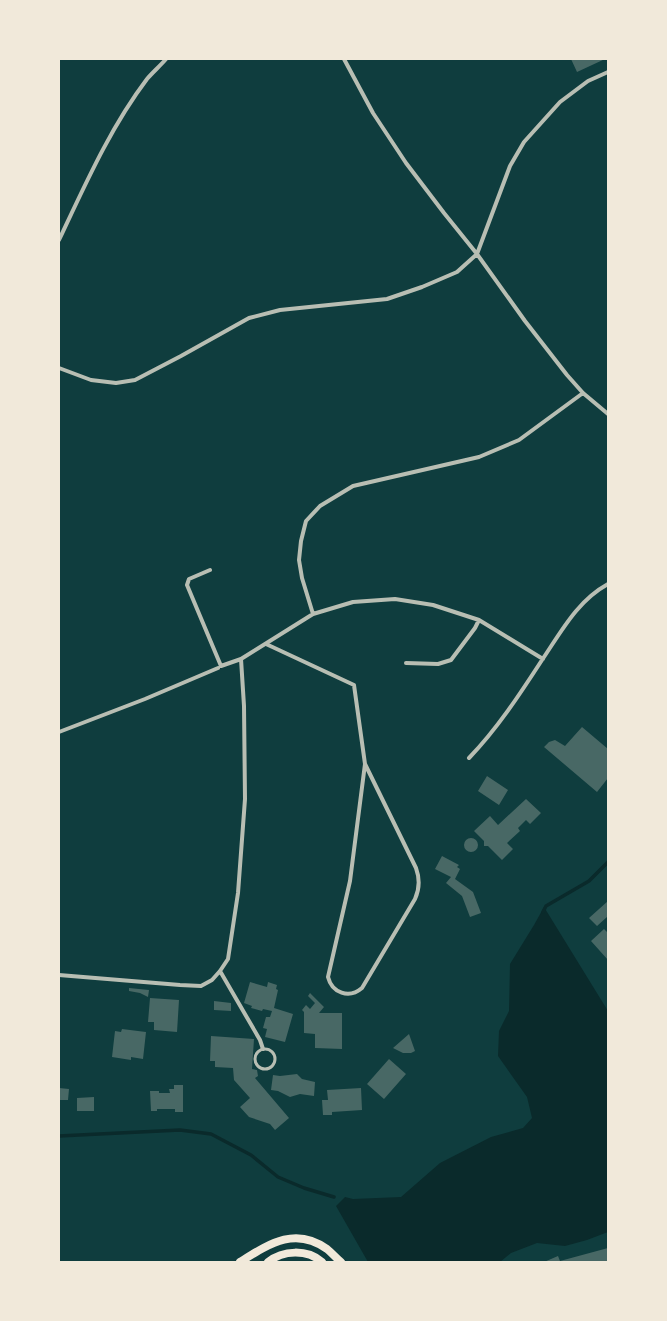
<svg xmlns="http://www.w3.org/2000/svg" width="667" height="1321" font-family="'Alegreya Sans',sans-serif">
  <rect width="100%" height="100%" fill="#0f3d3e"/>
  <path fill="#0a2a2b" d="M544 907 608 1011V1232L587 1240 565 1246 537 1243 511 1253 500 1262H368L336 1206 345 1197 353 1199 401 1197 440 1163 491 1137 523 1128 532 1118 527 1097 498 1056 499 1031 509 1011 510 964 534 925Z"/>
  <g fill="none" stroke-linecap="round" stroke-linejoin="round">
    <path stroke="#0a2a2b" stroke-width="3.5" d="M543 912 546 906 589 881 608 862
      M59 1136 180 1130 211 1134 251 1155 278 1177 304 1188 334 1197"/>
  </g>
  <path fill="#486865" d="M571 59H605L577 72Z
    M582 727 608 749V778L597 792 544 747 549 742 555 740 565 746Z
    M487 776 508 790 499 805 478 791Z
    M526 799 541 813 530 824 526 820 518 828 520 831 507 843 513 849 502 860 488 846H484V841L474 831 490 816 498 825Z
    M464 845a7 7 0 1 1 14 0a7 7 0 1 1-14 0Z
    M442 856 459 865 457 867 460 869 455 879 473 892 481 913 470 917 462 896 446 883 451 877 435 869Z
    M608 901V918L607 917 597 926 589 918Z
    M604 929 608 933V960L591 941Z
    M250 982 267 987 268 982 277 985 276 989 278 990 274 1008 293 1014 285 1042 265 1037 267 1029 263 1028 266 1017H270L272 1011 263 1009 262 1011 251 1008 252 1006 244 1003Z
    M129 988 149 990 148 997 140 993 129 991Z
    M310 993 324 1007 319 1013H342V1049L315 1048V1034L304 1033V1012L302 1010 306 1005 310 1009 315 1003 308 996Z
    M150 998 179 1000 177 1032 154 1030V1022H148Z
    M214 1001 231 1003V1011L214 1010Z
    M122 1029 146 1032 143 1059 131 1057V1060L112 1057 115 1031 121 1032Z
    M409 1034 415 1051 411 1053H403L393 1048Z
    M211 1036 254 1039 252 1069 257 1070 258 1076 255 1078 289 1118 275 1130 270 1124 249 1117 240 1107 250 1098 234 1080 233 1068 215 1067V1061H210Z
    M389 1059 406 1074 384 1099 367 1084Z
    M297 1074 302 1079 315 1082 314 1096 300 1094 290 1097 278 1091 271 1090 273 1075 280 1076Z
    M174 1085H183V1112H175V1109H157V1111H151L150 1091H159V1093H170L169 1089H174Z
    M59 1088 69 1089 68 1100H59Z
    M361 1088 362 1110 332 1112V1115H323L322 1100H328L327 1090Z
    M94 1097V1111H77V1098Z
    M608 1248V1262H544L558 1256 560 1261Z"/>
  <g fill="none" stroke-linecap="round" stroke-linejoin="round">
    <path stroke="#b8beb3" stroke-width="3" d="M255 1059a10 10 0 1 1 20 0a10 10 0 1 1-20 0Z"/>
    <path stroke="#b8beb3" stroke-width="4" d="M344 59 373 113 406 163 444 213 477 254 525 321 567 375 583 393 608 414
      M59 240C85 185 110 128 147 79 153 72 160 66 166 59
      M59 368 91 380 116 383 135 380 181 356 249 318 280 310 387 299 422 287 457 272 477 254 510 166 524 142 560 102 588 81 608 72
      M210 570 189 579 187 585 221 666 241 659 313 614 353 602 395 599 433 605 479 620 543 659
      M313 614 302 578 299 560 301 541 306 521 320 506 353 486 479 457 519 440 583 393
      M266 644 354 685 365 764 350 881 328 977C332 993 349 999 362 988L415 899C420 888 420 879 416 868L365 764
      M406 663 438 664 451 660 475 628 479 620
      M59 732 145 699 218 668
      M469 758C497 729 520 694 542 660 561 632 577 601 608 584
      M220 971 260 1040 263 1049
      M59 975 180 985 201 986 212 980 220 971 228 959 238 893 245 799 244 706 241 659"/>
    <path stroke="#f1e9da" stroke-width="8" d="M240 1262C269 1244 295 1226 327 1249 332 1253 336 1258 341 1262
      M268 1262C283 1250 307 1249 322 1262"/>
  </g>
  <rect width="667" height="1321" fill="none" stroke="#f1e9da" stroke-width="120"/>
</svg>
